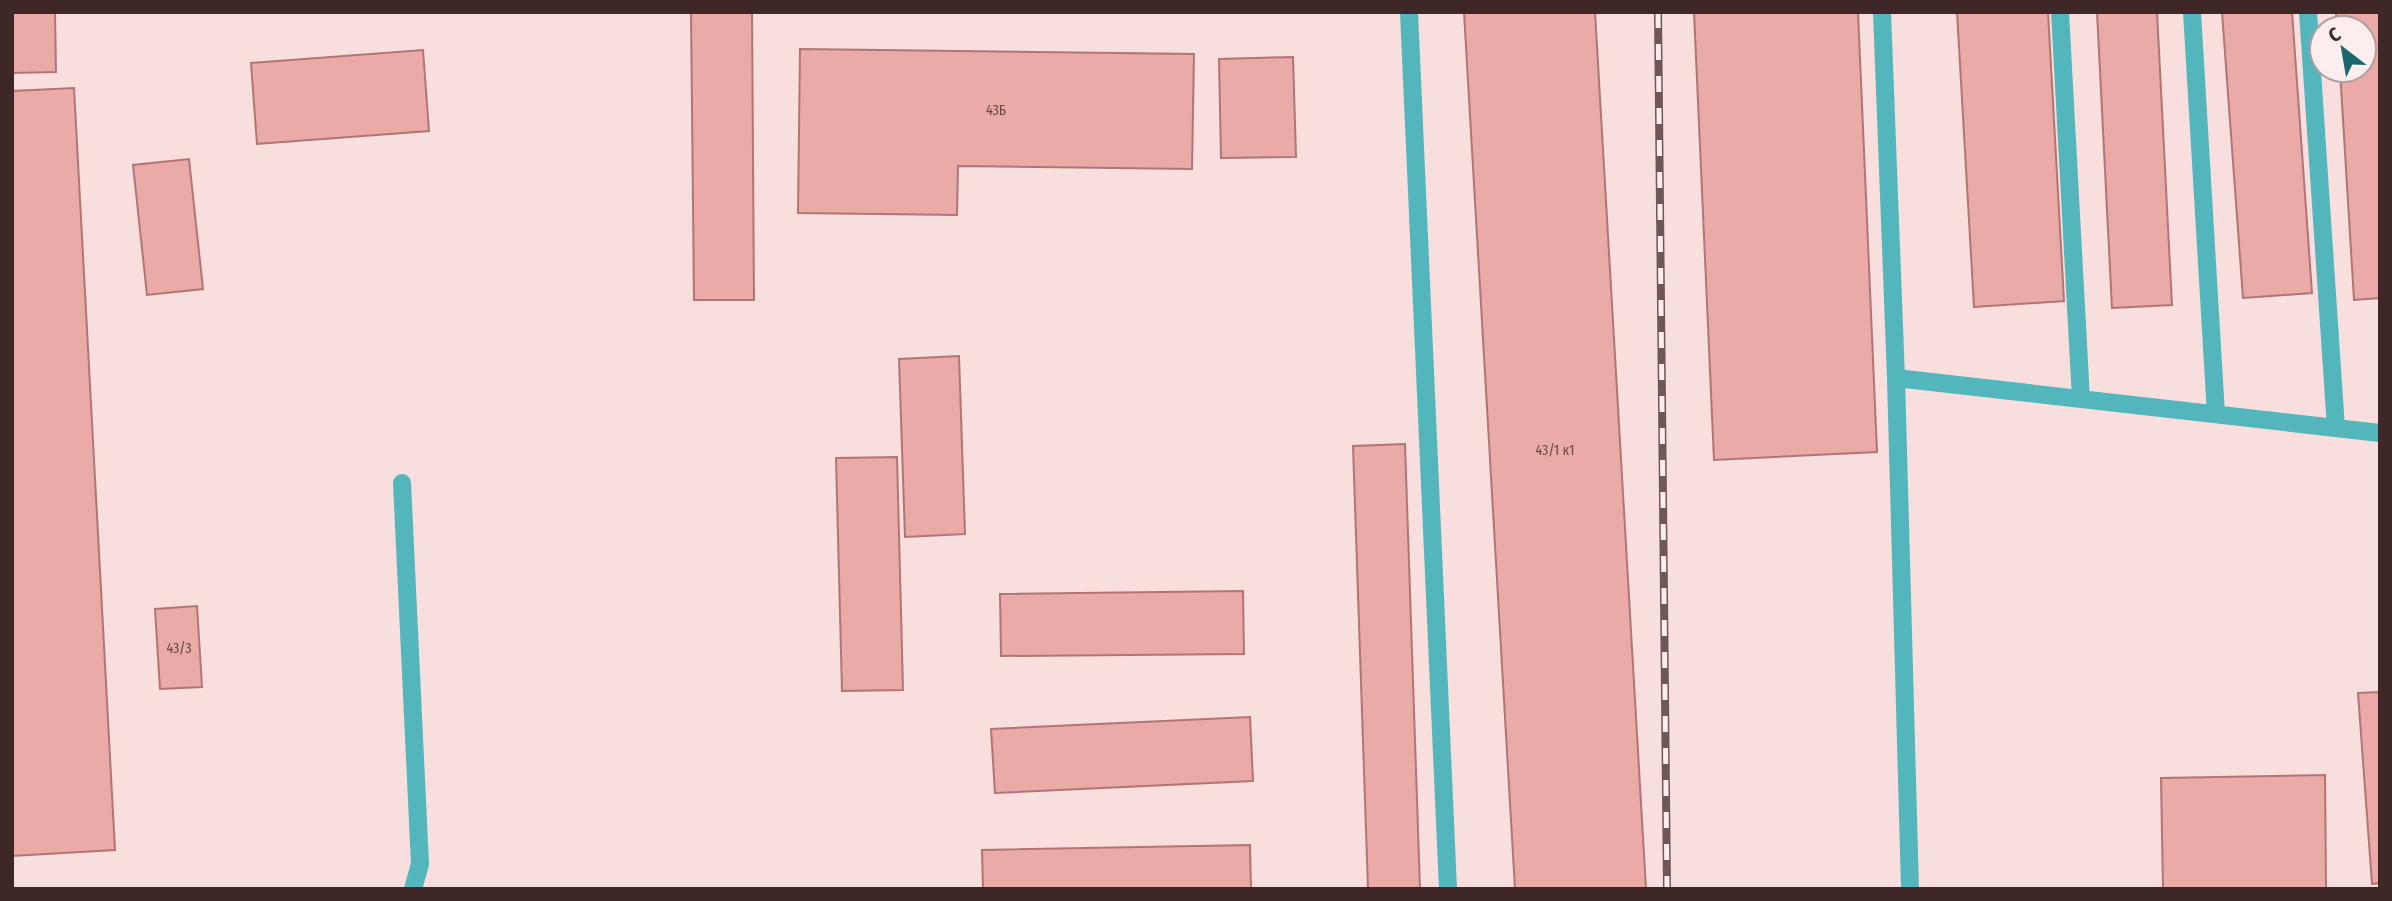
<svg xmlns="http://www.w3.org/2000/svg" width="2392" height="901" font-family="'Fira Sans Condensed',sans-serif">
  <rect width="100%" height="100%" fill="#f8dedc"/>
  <path fill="#e9aaa8" stroke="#b17674" stroke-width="2" d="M12 12H55L56 72 12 73Z
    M691 12H752L754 300H694Z
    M1464 12H1595L1646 889H1515Z
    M1694 12H1858L1877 452 1714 460Z
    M1957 12H2048L2064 301 1974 307Z
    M2097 12H2157L2172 305 2112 308Z
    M2222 12H2292L2312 293 2243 298Z
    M2336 12H2380V298L2354 300 2340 70H2364V28H2337Z
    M800 49 1194 54 1192 169 958 166 957 215 798 213Z
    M423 50 429 131 257 144 251 63Z
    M1293 57 1296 157 1221 158 1219 59Z
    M74 88 115 850 12 856V91Z
    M189 159 203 289 147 295 133 165Z
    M959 356 965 534 905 537 899 359Z
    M1405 444 1420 889H1368L1353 446Z
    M897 457 903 690 842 691 836 458Z
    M1243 591 1244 654 1001 656 1000 594Z
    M197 606 202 687 160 689 155 609Z
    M2380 692V883L2372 884 2358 693Z
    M1250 717 1253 781 995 793 991 729Z
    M2325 775 2326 889H2163L2161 778Z
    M1250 845 1251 889H983L982 850Z"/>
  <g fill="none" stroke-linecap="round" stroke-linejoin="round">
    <path stroke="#54b6bd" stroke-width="18" d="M1409 12 1448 889
      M1882 12 1896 378
      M2060 12 2081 399
      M2192 12 2216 414
      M2308 12 2336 428
      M402 483 420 864 413 889
      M1910 889 1896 378 2380 433"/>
    <defs>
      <path id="rail" d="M1658 12 1667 889"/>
    </defs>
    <use href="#rail" stroke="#705656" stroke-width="8"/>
    <use href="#rail" stroke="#fceeee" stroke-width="5" stroke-dasharray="16" stroke-linecap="butt"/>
  </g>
  <g text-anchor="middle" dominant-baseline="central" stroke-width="6" stroke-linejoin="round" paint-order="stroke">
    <g font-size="14" fill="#6a4847">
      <text x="996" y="110">43Б</text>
      <text x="1555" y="450">43/1 к1</text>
      <text x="179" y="648">43/3</text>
    </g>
  </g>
  <rect width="2392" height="901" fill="none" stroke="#402727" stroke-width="28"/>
  <g transform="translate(2343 49) rotate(329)"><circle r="33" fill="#fceeee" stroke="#b19e9e" stroke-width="2"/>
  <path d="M0-5L12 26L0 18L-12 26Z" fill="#1a686d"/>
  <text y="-10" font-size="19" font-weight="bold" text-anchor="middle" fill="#402727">С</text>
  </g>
</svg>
